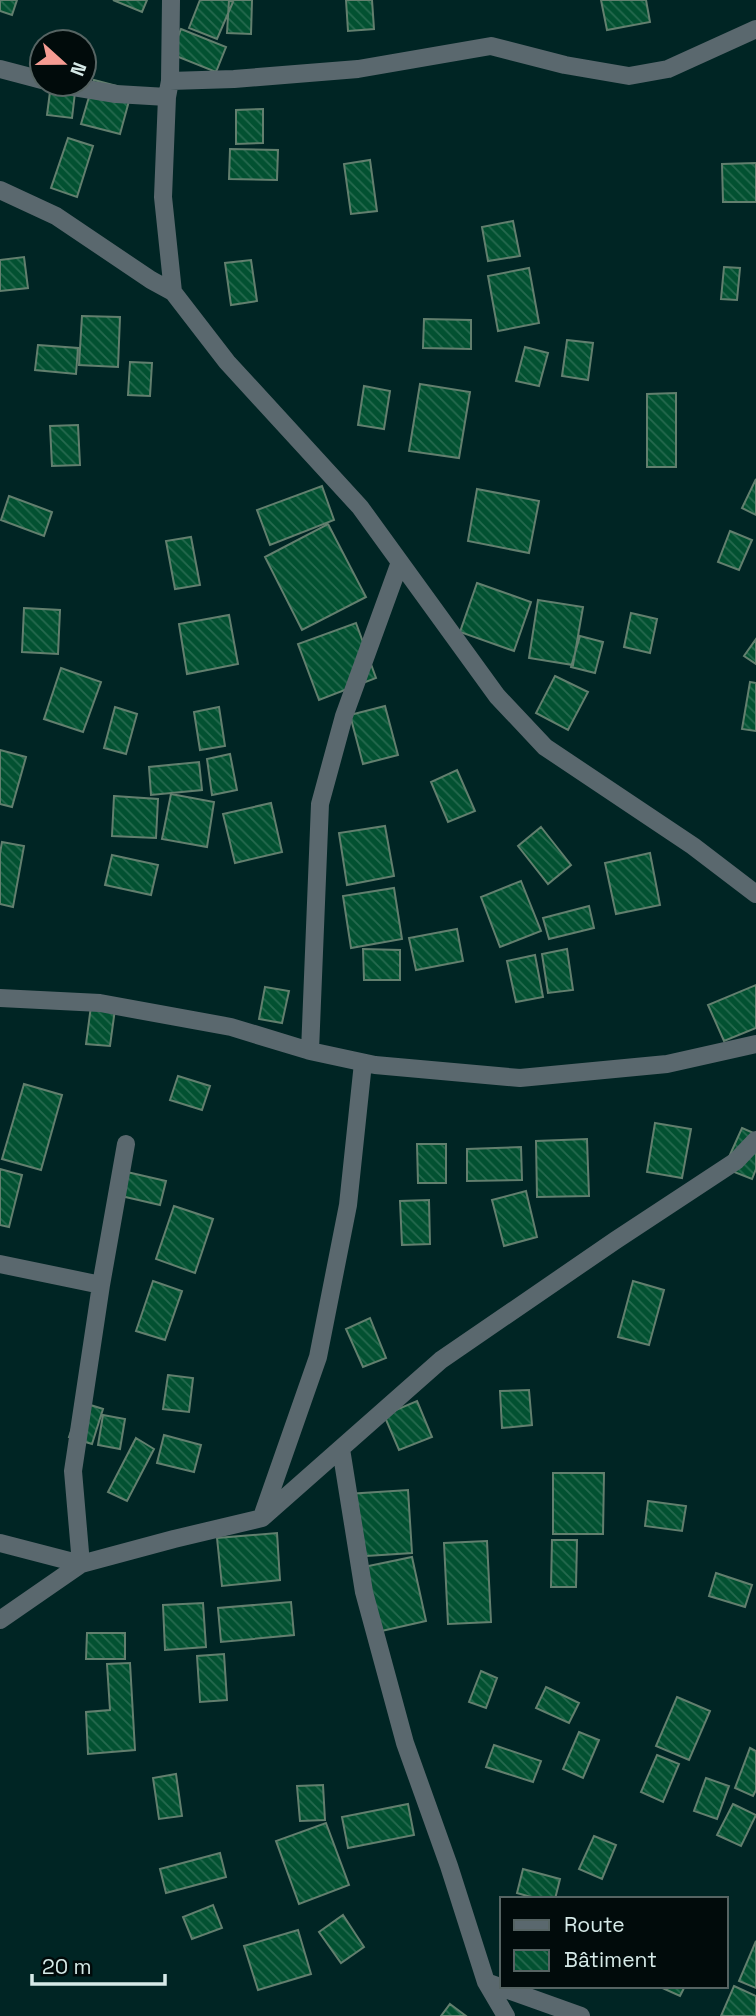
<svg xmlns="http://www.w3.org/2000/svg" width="756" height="2016" font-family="'Space Grotesk',sans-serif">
  <defs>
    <pattern id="building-back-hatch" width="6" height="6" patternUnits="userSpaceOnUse" patternTransform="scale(1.75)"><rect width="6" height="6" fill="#025131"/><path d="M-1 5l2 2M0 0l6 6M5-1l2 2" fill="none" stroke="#266a4f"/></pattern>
  </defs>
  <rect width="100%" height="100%" fill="#002524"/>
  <path fill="url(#building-back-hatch)" stroke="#627f6e" stroke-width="2" d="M0 0H17L12 15 0 11Z
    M113 0H147L142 12Z
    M200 0H228L233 2 217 39 189 28Z
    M229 0H252L251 34 227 33Z
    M346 0H372L374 29 348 31Z
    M601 0H646L650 22 607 30Z
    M181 29 226 47 216 72 171 54Z
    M94 80 132 90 120 134 81 124Z
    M51 84H76L72 118 47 115Z
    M263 109V143L236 144V110Z
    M68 138 93 146 77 197 51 188Z
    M230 149 278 150 277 180 229 179Z
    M370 160 377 211 351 214 344 164Z
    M756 163V202H723L722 164Z
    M513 221 520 256 488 261 482 227Z
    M24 257 28 288 0 291V260Z
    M251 260 257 301 231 305 225 263Z
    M724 267 740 268 737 300 721 299Z
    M529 268 539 323 498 331 488 276Z
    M82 316 120 317 118 367 79 365Z
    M424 319 471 320V349L423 348Z
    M567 340 593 343 588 380 562 376Z
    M38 345 78 348 76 374 35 370Z
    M525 347 548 353 539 386 516 381Z
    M130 362 152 363 150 396 128 395Z
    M420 384 470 392 459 458 409 451Z
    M364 386 390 391 384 429 358 425Z
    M676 393V467H647V394Z
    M78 425 80 465 52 466 50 426Z
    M756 479V515L742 508Z
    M322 486 334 520 270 545 257 510Z
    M477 489 539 501 529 553 468 541Z
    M9 496 52 512 44 536 1 520Z
    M328 524 366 597 302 630 265 557Z
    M730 531 752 540 739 570 718 562Z
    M191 537 200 585 175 589 166 541Z
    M477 583 531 602 514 651 460 632Z
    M538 600 583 607 573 665 529 658Z
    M24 608 60 610 58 654 22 652Z
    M631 613 657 619 650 653 624 647Z
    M229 615 238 664 187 674 179 624Z
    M356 623 376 678 319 700 298 644Z
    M580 636 603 642 595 673 571 667Z
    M756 639V664L744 656Z
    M61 668 101 682 83 732 44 719Z
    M555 676 588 692 568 730 536 713Z
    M750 682 756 683V731L742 729Z
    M385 706 398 755 363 764 350 715Z
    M115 707 137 714 126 754 104 748Z
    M219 707 225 746 200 750 194 712Z
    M0 750 26 757 12 807 0 804Z
    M230 754 237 790 212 795 207 759Z
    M199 762 202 790 151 795 149 767Z
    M457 770 475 811 448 822 431 782Z
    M171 794 214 802 207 847 162 839Z
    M114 796 158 799 156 838 112 836Z
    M271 803 282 852 235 863 223 814Z
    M385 826 394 876 347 885 339 833Z
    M541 827 571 865 548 884 518 846Z
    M2 842 24 846 13 907 0 904V853Z
    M650 853 660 905 616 914 605 863Z
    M112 855 158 865 151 895 105 885Z
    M521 881 541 931 500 947 481 897Z
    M394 888 402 939 351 948 343 896Z
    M589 906 594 928 549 939 543 918Z
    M457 929 463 961 416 970 409 938Z
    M363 949 400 950V980H364Z
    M567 949 573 990 548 993 542 954Z
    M535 955 543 997 516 1002 507 961Z
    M756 985V1028L724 1041 708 1005Z
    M265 987 289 991 282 1023 259 1019Z
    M91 1006 115 1009 110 1046 86 1044Z
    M178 1076 210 1086 202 1110 170 1100Z
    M24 1084 62 1095 41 1170 2 1159Z
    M655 1123 691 1129 682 1178 647 1172Z
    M742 1128 756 1134V1169L752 1179 724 1168Z
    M587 1139 589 1196 537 1197 536 1141Z
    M417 1144H446V1183H418Z
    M521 1147 522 1180 467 1181V1149Z
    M0 1169 22 1175 9 1227 0 1225Z
    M127 1172 166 1181 160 1205 121 1196Z
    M526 1191 537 1237 504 1246 492 1200Z
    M429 1200 430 1244 402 1245 400 1201Z
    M174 1206 213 1219 195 1273 156 1259Z
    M153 1281 182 1291 165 1340 136 1331Z
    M633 1281 664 1290 649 1345 618 1337Z
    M370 1318 386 1358 363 1367 346 1329Z
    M168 1375 193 1378 189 1412 163 1409Z
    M529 1390 532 1425 502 1428 500 1391Z
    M417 1401 432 1437 399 1450 384 1415Z
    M81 1402 103 1409 92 1444 69 1437Z
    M103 1415 125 1419 120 1449 98 1445Z
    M164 1435 201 1445 194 1472 157 1463Z
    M136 1438 154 1449 127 1501 108 1492Z
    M553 1473H604L603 1534H553Z
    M408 1490 412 1553 351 1557 347 1494Z
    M648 1501 686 1506 682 1531 645 1526Z
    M277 1533 280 1580 222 1586 217 1538Z
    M552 1540H577L576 1587H551Z
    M487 1541 491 1622 448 1624 444 1543Z
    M412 1557 426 1621 368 1634 354 1569Z
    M716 1573 752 1585 745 1607 709 1596Z
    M291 1602 294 1635 221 1642 218 1608Z
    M203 1603 206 1647 165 1650 163 1605Z
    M87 1633H125V1659H86Z
    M224 1654 227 1700 200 1702 197 1656Z
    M130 1663 135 1750 88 1754 86 1712 110 1710 107 1664Z
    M481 1671 497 1678 486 1708 469 1702Z
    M546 1687 579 1703 569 1723 536 1708Z
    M677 1697 710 1711 689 1760 656 1746Z
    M579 1732 599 1740 583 1778 563 1769Z
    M494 1745 541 1761 533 1782 486 1767Z
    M750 1748 756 1751V1790L753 1796 735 1788Z
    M657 1755 679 1764 663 1802 641 1792Z
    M176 1774 182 1816 159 1819 153 1778Z
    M706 1778 729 1786 717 1819 694 1811Z
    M323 1785 325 1820 300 1821 297 1786Z
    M408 1804 414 1835 348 1848 342 1817Z
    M733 1804 756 1815 741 1846 717 1835Z
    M326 1823 349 1885 299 1904 276 1841Z
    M594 1836 616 1845 602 1879 579 1869Z
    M220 1853 226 1877 166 1893 160 1869Z
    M523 1869 560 1879 555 1899H538L517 1893Z
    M213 1905 222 1928 192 1939 183 1917Z
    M343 1915 364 1947 341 1963 319 1932Z
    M298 1930 311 1974 258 1990 244 1946Z
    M756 1941V1988L739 1981Z
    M658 1986H685L680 1996Z
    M734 1986 756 1996V2016H721Z
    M450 2004 466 2016H441Z"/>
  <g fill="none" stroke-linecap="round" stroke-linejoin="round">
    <path stroke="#5a686e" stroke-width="18" d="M171 0 170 81 167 97 163 197 173 292
      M0 69 42 80
      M170 81 234 79 358 69 491 46 565 65 629 76 668 69 756 29
      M55 84 116 94 167 97
      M0 190 56 216 151 280 173 292 227 362 360 507 497 696 545 747 693 846 756 894
      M0 998 100 1003 231 1027 310 1051 320 804 344 716 400 562
      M310 1051 375 1065 520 1078 667 1064 756 1044
      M0 1264 101 1285
      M341 1449 364 1592 405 1743 449 1866 486 1982 506 2016
      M263 1514 318 1357 348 1205 363 1063
      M0 1543 81 1564 73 1471 101 1285 126 1144
      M0 1620 81 1564 174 1539 262 1518 441 1360 616 1240 736 1161 756 1140
      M486 1982 581 2016"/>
  </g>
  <rect x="500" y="1897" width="228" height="91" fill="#010b0b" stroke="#566463" stroke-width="2"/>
  <rect x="514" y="1920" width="35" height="10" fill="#5a686e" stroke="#566463" stroke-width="2"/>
  <text x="564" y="1932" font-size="21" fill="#d6eae8">Route</text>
  <rect x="514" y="1950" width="35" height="21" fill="url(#building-back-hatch)" stroke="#566463" stroke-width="2"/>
  <text x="564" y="1967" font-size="21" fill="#d6eae8">Bâtiment</text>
  <g transform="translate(63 63) rotate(111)"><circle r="33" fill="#010b0b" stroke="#566463" stroke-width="2"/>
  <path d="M0-5L12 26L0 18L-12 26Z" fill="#f59c93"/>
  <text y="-10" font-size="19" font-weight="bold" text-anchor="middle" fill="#d6eae8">N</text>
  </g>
  <path d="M32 1974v10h133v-10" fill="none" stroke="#d6eae8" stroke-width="3.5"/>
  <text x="42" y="1974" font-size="21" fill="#d6eae8" stroke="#010b0b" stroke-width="5" paint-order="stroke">20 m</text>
</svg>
